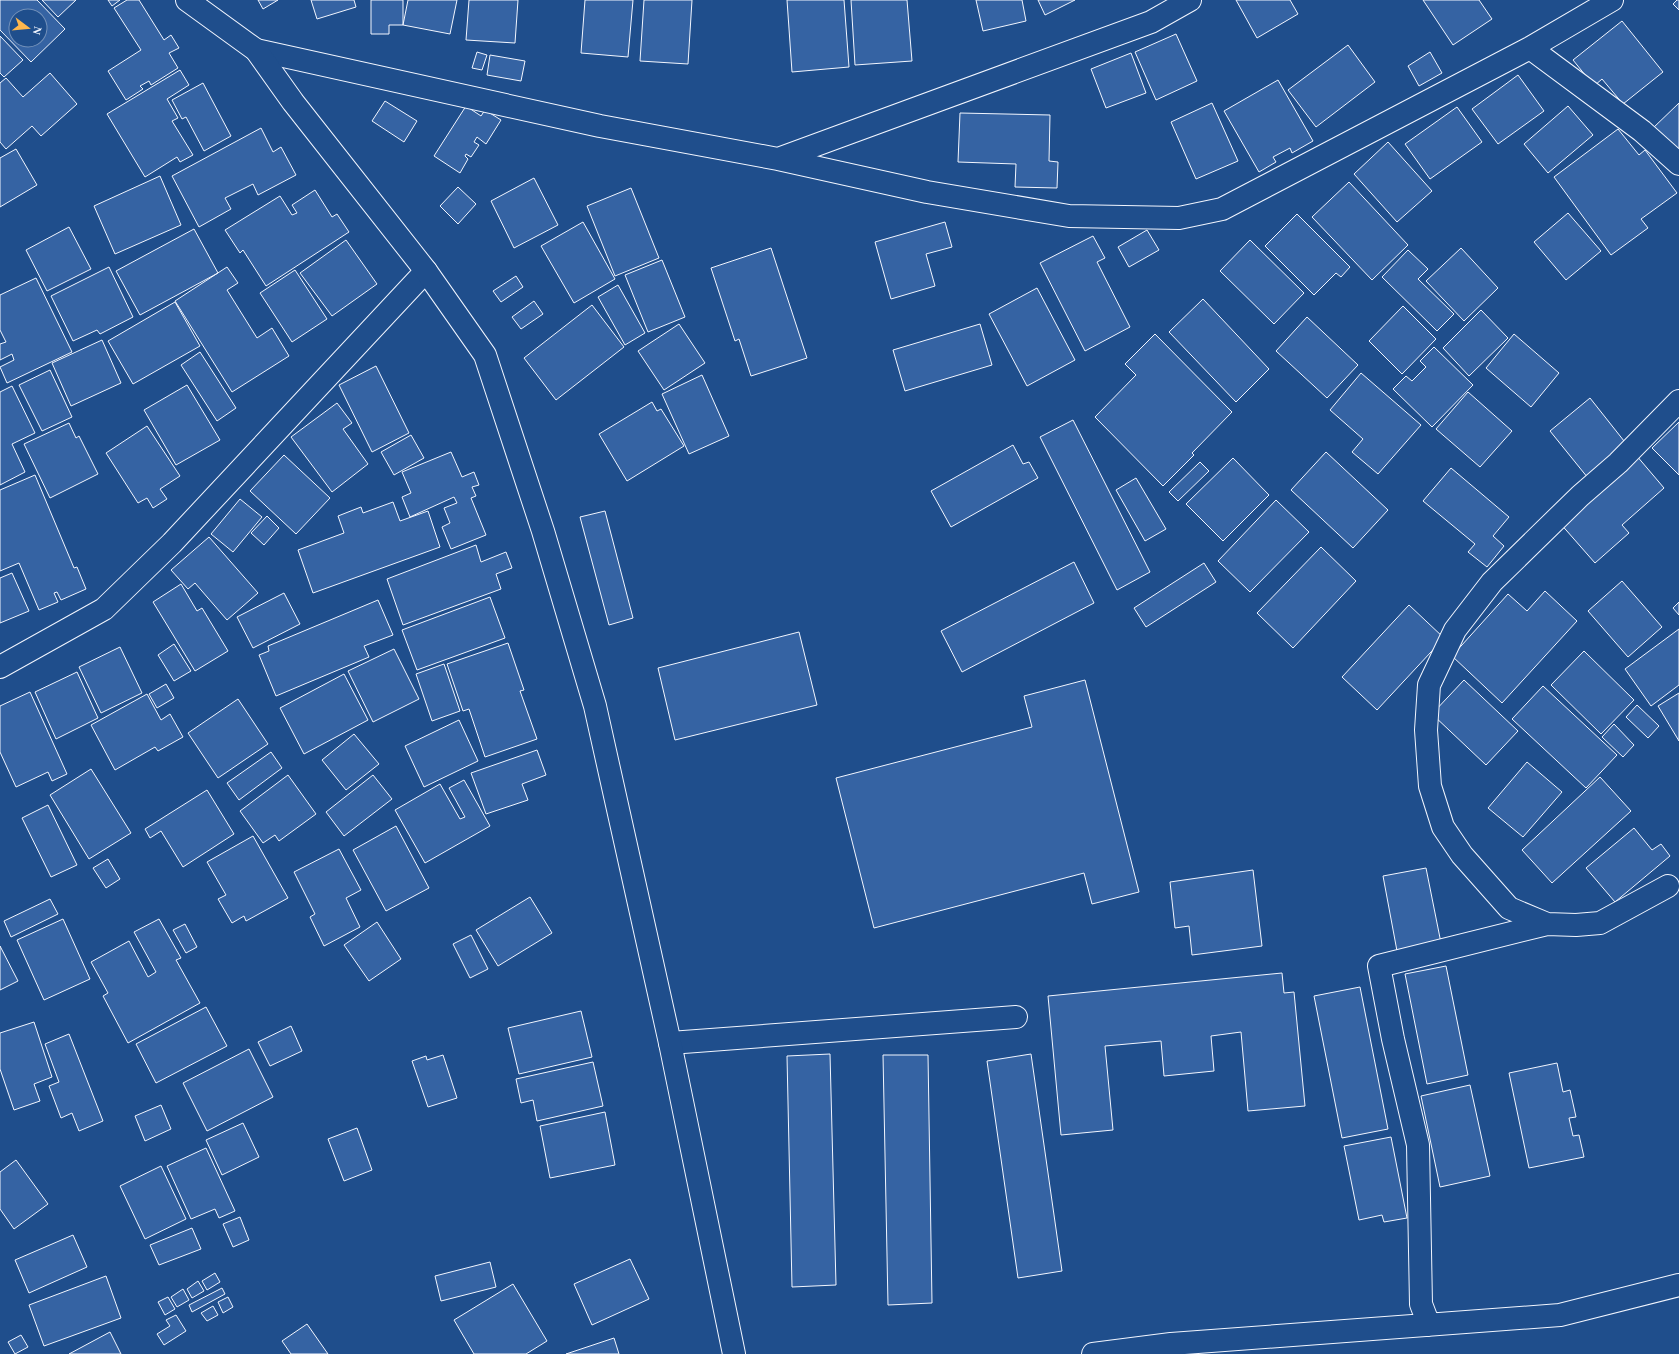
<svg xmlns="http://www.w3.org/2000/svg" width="1679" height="1354" font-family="'Times New Roman',serif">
  <rect width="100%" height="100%" fill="#1f4e8c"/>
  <path fill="#3563a3" stroke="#f2f6ff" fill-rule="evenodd" d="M0 0H37L65 29 31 62 0 30ZM16 16H40V40H16Z
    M42 0H76L58 17Z
    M108 0H120L112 6Z
    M127 0H139L164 40 171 35 179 48 169 53 178 68 151 85 149 81 140 86 143 89 126 100 108 71 141 50 114 8Z
    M258 0H278L263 9Z
    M311 0H354L356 7 317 19Z
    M371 0H403V25H389V34H371Z
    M408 0H457L450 34 403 25Z
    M469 0H518L515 43 466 40Z
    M585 0H633L628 57 581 53Z
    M644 0H692L688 64 640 61Z
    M787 0H844L849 67 792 72Z
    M851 0H907L912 61 855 65Z
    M976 0H1022L1026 21 983 31Z
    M1038 0H1075L1045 15Z
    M1236 0H1290L1298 14 1257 38Z
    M1423 0H1479L1492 19 1453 45Z
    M1677 0H1679V10L1673 4Z
    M1622 21 1663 72 1623 104 1602 79 1594 86 1573 60Z
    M1176 34 1197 81 1156 100 1135 52Z
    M0 36 23 60 4 77 0 73Z
    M1348 45 1375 82 1316 127 1288 90Z
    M477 52 487 55 482 70 472 68Z
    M1430 52 1442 73 1419 86 1408 66Z
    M1131 53 1146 93 1106 108 1091 69Z
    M490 55 525 61 521 81 487 75Z
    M180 70 189 85 167 99 178 118 172 121 193 155 180 162 177 157 145 177 107 114Z
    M50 73 77 104 41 136 32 126 6 149 0 142V83L6 78 23 97Z
    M1518 75 1544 111 1498 144 1472 109Z
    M1278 80 1313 141 1292 153 1290 148 1273 157 1276 162 1259 172 1224 111Z
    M203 83 231 136 204 151 186 117 182 119 172 100Z
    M385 101 417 121 404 142 372 121Z
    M1212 103 1238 161 1196 179 1171 122Z
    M1679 103V156L1652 129Z
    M466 106 481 116 485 110 501 120 486 144 477 137 474 142 479 145 471 157 466 154 465 156 468 159 460 173 434 156Z
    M1568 106 1593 135 1548 173 1524 144Z
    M1457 107 1482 142 1430 179 1405 144Z
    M960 113 1050 115 1049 161 1058 162 1057 188 1015 187 1016 164 958 162Z
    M261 128 273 152 281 147 296 175 258 195 253 184 225 198 231 209 199 227 172 176Z
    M1618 129 1639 155 1645 150 1677 193 1641 219 1648 228 1611 255 1554 177Z
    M1388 142 1432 191 1397 222 1354 174Z
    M16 149 37 185 0 207V158Z
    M160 176 181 225 115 254 94 206Z
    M534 178 558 225 514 248 491 201Z
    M1349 182 1408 245 1372 280 1312 217Z
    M458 187 476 204 458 224 440 206Z
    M631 188 659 258 615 276 587 206Z
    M315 190 332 217 337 214 349 232 266 286 243 250 240 253 225 230 280 196 292 215 297 213 292 205Z
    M1568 213 1601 251 1566 280 1534 242Z
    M1297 214 1350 267 1341 277 1336 273 1314 295 1265 246Z
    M583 222 615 279 574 303 541 246Z
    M945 222 952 247 926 254 935 286 891 299 875 242Z
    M69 227 91 269 47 291 26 250Z
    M194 229 218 273 140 315 116 271Z
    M1147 230 1159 250 1129 267 1118 247Z
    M1093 236 1105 258 1097 262 1130 327 1085 351 1040 263Z
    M346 240 377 284 332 316 300 273Z
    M1250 240 1304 293 1274 324 1220 271Z
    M771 248 807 358 751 376 739 339 735 341 711 268Z
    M1461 248 1498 288 1464 321 1426 281Z
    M1408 250 1428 269 1418 279 1454 314 1437 331 1382 277Z
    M662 260 685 317 648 332 625 275Z
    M109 267 133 317 100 334 97 330 73 341 51 296Z
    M227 267 238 283 227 290 257 338 272 328 289 356 232 392 175 301Z
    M295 270 327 319 292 342 260 293Z
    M516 276 523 287 501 302 493 291Z
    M36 278 72 352 7 383 0 367 14 360 12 354 0 360V344L6 342 0 330V295Z
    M618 285 645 333 625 345 598 297Z
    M1037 288 1075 360 1027 386 989 314Z
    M1203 299 1269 369 1236 402 1169 332Z
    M534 301 543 314 521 329 512 317Z
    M175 302 200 346 133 384 108 341Z
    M592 305 624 347 556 400 524 358Z
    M1403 306 1436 339 1402 374 1369 341Z
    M1481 310 1508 338 1469 376 1443 348Z
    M1307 317 1358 365 1327 398 1276 351Z
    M679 324 705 363 664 390 638 351Z
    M980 324 992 365 905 391 893 350Z
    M1155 334 1232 412 1192 453 1194 455 1163 486 1095 417 1136 375 1125 364Z
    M1514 334 1559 373 1531 407 1486 368Z
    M102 340 121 383 71 406 52 363Z
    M1434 347 1473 385 1432 427 1393 389 1406 376 1412 381 1426 367 1420 361Z
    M200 352 236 408 217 421 181 365Z
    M376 366 409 433 372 452 339 385Z
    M50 370 72 417 42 431 19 385Z
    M1361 373 1421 425 1378 474 1352 452 1363 439 1330 410Z
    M702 375 729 436 689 454 662 394Z
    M187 385 220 440 176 465 144 410Z
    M12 386 35 433 12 444 25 472 0 485V392Z
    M1468 392 1512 431 1480 467 1436 429Z
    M1590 398 1628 446 1588 478 1550 431Z
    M652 402 657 411 661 409 684 446 627 481 599 434Z
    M337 403 352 423 343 429 368 464 332 492 291 437Z
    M1073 420 1150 572 1117 590 1040 437Z
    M1679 422V475L1652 448Z
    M69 423 76 438 79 436 98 474 50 498 24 444Z
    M147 426 180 476 160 489 167 499 153 508 147 498 138 503 106 453Z
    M411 435 424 458 394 475 381 452Z
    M1013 445 1023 464 1029 462 1038 478 951 527 931 491Z
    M451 452 462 477 474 472 479 485 472 487 476 496 471 498 486 535 451 549 442 527 450 523 444 508 457 503 454 497 410 517 402 497 411 493 402 472Z
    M1326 452 1388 510 1353 548 1291 490Z
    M284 455 330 498 296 534 250 491Z
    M1636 455 1664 488 1622 525 1629 533 1595 563 1559 522Z
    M1233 458 1269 495 1223 541 1186 504Z
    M1200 462 1209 471 1178 501 1169 492Z
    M1451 468 1509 517 1493 536 1504 546 1487 567 1468 552 1475 544 1423 501Z
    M35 475 74 568 77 567 86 589 61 600 57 592 54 593 58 602 39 610 19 563 0 571V490Z
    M1136 478 1166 529 1145 541 1116 490Z
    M240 499 262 517 233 552 211 534Z
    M1276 500 1309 532 1250 592 1218 561Z
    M393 502 400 521 428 511 440 547 313 593 298 550 344 533 338 516 361 507 363 513Z
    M605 511 633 618 609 625 580 517Z
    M267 516 279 528 264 545 251 533Z
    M209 537 258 593 227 620 195 583 188 589 171 570Z
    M476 545 481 562 506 552 512 568 496 574 501 589 403 625 387 579Z
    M1321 547 1356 581 1293 648 1257 613Z
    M1074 562 1094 603 962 672 941 631Z
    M1204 563 1216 582 1146 627 1134 608Z
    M12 573 29 611 0 623V578Z
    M1622 581 1662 627 1628 657 1588 611Z
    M181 584 197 611 202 608 228 651 195 671 153 602Z
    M1545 591 1577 621 1502 703 1452 656 1508 594 1527 611Z
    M284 593 300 624 253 648 237 617Z
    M490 597 505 638 417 670 402 630Z
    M378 600 393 635 364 646 369 657 276 696 259 655 269 651 268 646Z
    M1679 602V615L1673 608Z
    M1409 605 1444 638 1377 710 1342 677Z
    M1679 629V685L1651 706 1625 669Z
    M799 632 817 705 675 740 658 668Z
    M508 643 524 690 520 691 537 739 485 757 469 709 463 711 447 664Z
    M174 644 191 671 174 681 158 655Z
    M120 647 142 693 101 713 79 667Z
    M394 649 419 699 373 722 348 671Z
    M1584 651 1634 700 1601 734 1551 685Z
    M444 664 460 711 432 721 416 674Z
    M77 672 98 718 56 739 35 692Z
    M344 674 368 720 304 754 280 708Z
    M1085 680 1139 892 1092 904 1084 873 874 928 836 778 1032 727 1024 696Z
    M1464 680 1518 731 1486 765 1432 714Z
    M166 684 174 698 157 708 149 694Z
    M1543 686 1617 755 1586 788 1512 719Z
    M30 692 67 774 52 781 48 772 16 787 0 752V706Z
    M1679 693V741L1658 706Z
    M147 694 161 720 170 714 183 737 158 751 155 747 115 770 91 725Z
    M238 699 268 744 218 778 188 733Z
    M1637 705 1659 726 1648 738 1626 717Z
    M459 720 478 761 424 787 405 746Z
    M1614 724 1634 745 1623 757 1602 737Z
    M354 734 379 764 346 790 322 760Z
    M537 750 546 775 522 784 528 800 486 814 471 773Z
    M271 752 282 768 239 800 227 783Z
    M1527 762 1562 792 1523 837 1488 808Z
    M91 769 131 833 89 859 50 795Z
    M288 775 316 814 279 841 275 835 263 843 240 811Z
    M373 775 392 799 344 836 326 812Z
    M1600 777 1631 811 1552 883 1522 850Z
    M464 780 490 826 425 863 395 810 440 784 460 819 465 817 449 788Z
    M207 790 234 834 183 867 161 831 150 838 145 829Z
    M48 805 77 865 51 877 22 818Z
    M396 826 429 888 386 911 353 850Z
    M1634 828 1652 850 1661 844 1670 856 1615 902 1586 868Z
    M253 836 288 898 246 921 244 916 232 923 218 899 226 895 207 862Z
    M339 849 361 890 346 898 360 927 324 946 310 917 315 914 294 872Z
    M108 859 120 879 106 888 93 868Z
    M1426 868 1441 943 1397 951 1383 876Z
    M1253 870 1262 946 1192 955 1189 926 1175 928 1170 882Z
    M530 897 552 933 498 966 476 930Z
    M50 899 58 914 11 937 4 921Z
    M63 919 90 979 44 1000 17 940Z
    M159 919 181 958 176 960 200 1003 128 1043 103 996 108 993 91 962 129 941 148 977 156 972 134 932Z
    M377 922 401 959 369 981 344 945Z
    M185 924 197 947 186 953 173 930Z
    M471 935 488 969 470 978 453 944Z
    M0 946 18 981 0 990Z
    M1446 966 1468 1075 1427 1084 1405 974Z
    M1282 973 1284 993 1294 992 1305 1106 1248 1111 1241 1032 1211 1036 1214 1071 1164 1076 1161 1041 1105 1046 1113 1130 1061 1135 1048 996Z
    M1360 987 1388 1129 1342 1138 1314 996Z
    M206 1007 227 1046 156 1083 136 1044Z
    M581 1011 592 1057 519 1074 508 1028Z
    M34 1022 52 1077 34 1084 40 1101 14 1110 0 1069V1033Z
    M291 1026 302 1051 270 1066 258 1042Z
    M69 1034 103 1121 79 1131 72 1113 61 1118 49 1086 59 1082 45 1044Z
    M249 1049 273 1097 207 1131 183 1083Z
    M830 1054 836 1285 792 1287 787 1056Z
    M1031 1054 1062 1271 1018 1278 987 1061Z
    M443 1055 457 1098 428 1107 412 1061 426 1056 427 1060Z
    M883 1055H928L932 1303 888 1305Z
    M593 1062 603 1106 537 1121 533 1100 521 1103 516 1079Z
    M1557 1063 1563 1092 1570 1090 1576 1117 1569 1118 1573 1136 1579 1135 1584 1157 1529 1168 1509 1073Z
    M1470 1085 1490 1176 1440 1187 1421 1096Z
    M161 1105 171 1129 145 1141 135 1116Z
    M605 1112 615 1165 550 1178 540 1126Z
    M243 1123 259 1157 222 1175 206 1140Z
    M357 1128 372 1170 344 1181 328 1139Z
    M1391 1137 1407 1218 1384 1222 1382 1215 1359 1220 1344 1146Z
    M206 1148 235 1211 219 1218 215 1209 191 1219 167 1166Z
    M16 1160 48 1204 14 1229 0 1209V1172Z
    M161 1166 186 1219 145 1239 120 1186Z
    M240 1217 249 1240 233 1247 223 1224Z
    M192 1228 201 1249 159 1265 150 1245Z
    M73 1235 87 1267 29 1293 15 1260Z
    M630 1259 649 1299 592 1325 574 1284Z
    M490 1262 496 1287 441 1301 435 1276Z
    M215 1273 220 1282 207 1290 202 1281Z
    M106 1276 121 1318 44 1346 29 1305Z
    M198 1281 204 1291 192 1298 187 1289Z
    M513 1284 547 1341 526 1354H474L454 1320Z
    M222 1288 225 1294 192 1312 189 1305Z
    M183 1289 189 1300 177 1307 171 1297Z
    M168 1297 175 1309 165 1315 158 1302Z
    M228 1297 233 1307 223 1313 218 1302Z
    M213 1306 218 1315 207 1321 201 1313Z
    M176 1315 186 1331 164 1345 157 1334 170 1326 166 1320Z
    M307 1324 328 1354H291L282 1341Z
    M110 1332 121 1354H69Z
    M21 1335 28 1347 15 1354 8 1342Z
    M614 1338 619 1354H566Z"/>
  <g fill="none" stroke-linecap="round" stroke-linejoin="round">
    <defs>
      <path id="street" d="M1530 48 1642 131 1679 164
        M256 50 600 126 778 159 927 192 1069 216 1179 218 1222 209 1530 48 1612 0
        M778 159 1151 22 1190 0
        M0 667 104 609 172 543 426 271
        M1668 886 1600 923 1576 925 1547 924 1509 908 1462 855 1443 827 1430 786 1426 730 1429 685 1455 630 1492 582 1580 496 1618 463 1679 401
        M670 1043 1016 1017
        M1429 1325 1421 1304 1418 1145 1393 1039 1379 966 1547 924
        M1093 1354 1171 1344 1560 1315 1679 1285"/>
      <path id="secondary" d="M187 0 256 50 293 102 426 271 485 355 543 531 595 706 670 1043 734 1354"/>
    </defs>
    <use href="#street" stroke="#f2f6ff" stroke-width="24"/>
    <use href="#secondary" stroke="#f2f6ff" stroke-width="24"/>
    <use href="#street" stroke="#1f4e8c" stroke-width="22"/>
    <use href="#secondary" stroke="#1f4e8c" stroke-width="22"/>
  </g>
  <g transform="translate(28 28) rotate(106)"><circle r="19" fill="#1f4e8c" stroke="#7391ba"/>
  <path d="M0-3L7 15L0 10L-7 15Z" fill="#ffb74d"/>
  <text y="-6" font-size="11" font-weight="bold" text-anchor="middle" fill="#f2f6ff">N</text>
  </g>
</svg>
